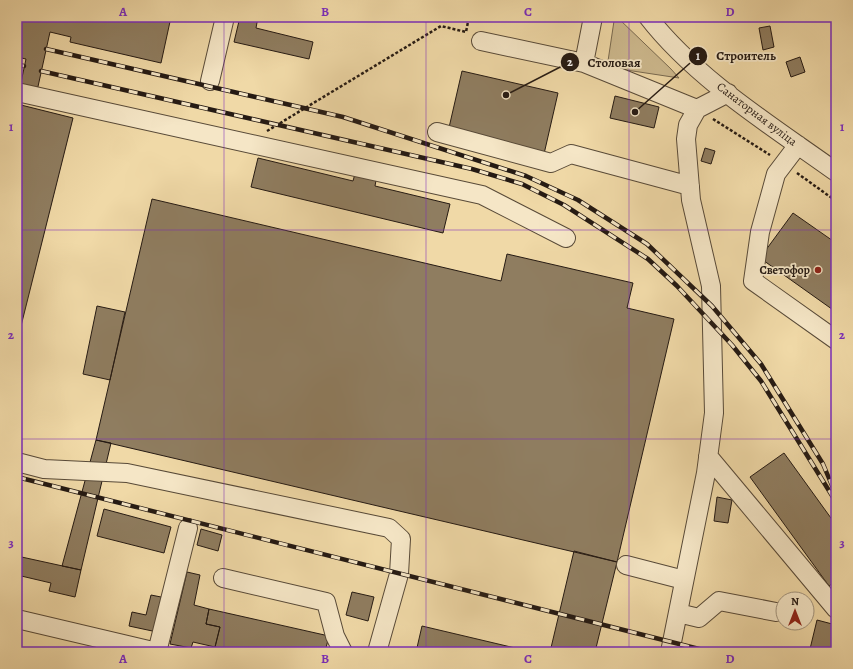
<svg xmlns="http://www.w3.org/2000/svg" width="853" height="669" font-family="Alegreya,serif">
  <rect width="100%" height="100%" fill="#f0d9a7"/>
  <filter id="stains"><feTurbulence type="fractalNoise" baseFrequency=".005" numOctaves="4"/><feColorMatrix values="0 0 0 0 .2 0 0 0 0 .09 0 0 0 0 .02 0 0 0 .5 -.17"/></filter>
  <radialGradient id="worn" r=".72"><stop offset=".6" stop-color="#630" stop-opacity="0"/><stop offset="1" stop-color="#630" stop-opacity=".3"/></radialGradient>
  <path fill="#cdb98e" stroke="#796a50" d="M618 18 671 69 679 78 613 68 608 61 614 21Z"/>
  <path fill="#8f7d60" stroke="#251a13" d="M17 17H171L161 63 70 42 71 37 50 32 37 91 20 87 26 59 17 57Z
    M240 17H258L256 28 313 42 309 59 234 42Z
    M770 26 774 47 763 50 759 28Z
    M800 57 805 72 791 77 786 62Z
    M462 71 558 93 544 154 448 132Z
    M615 96 659 107 654 128 610 118Z
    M17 104 73 118 17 342Z
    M705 148 715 151 711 164 701 161Z
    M258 158 353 181 356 170 377 175 375 186 450 204 443 233 251 187Z
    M152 199 501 281 507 254 633 283 627 308 674 319 617 562 96 440Z
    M793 213 836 243V312L760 258Z
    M97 306 125 312 110 380 83 374Z
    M96 440 111 443 81 570 62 566Z
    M784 453 836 525V581L829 586 750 477Z
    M717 497 732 500 728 523 714 521Z
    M104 509 171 527 164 553 97 536Z
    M201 529 222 535 218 551 197 545Z
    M574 551 617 562 595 652H550Z
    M17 556 81 570 75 597 49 591 51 583 17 575Z
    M187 572 200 575 194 605 209 609 206 624 220 627 215 647 193 642 191 648 170 644Z
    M352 592 374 597 368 621 346 615Z
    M151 595 166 598 157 632 129 626 132 612 146 615Z
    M209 609 329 636 325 652H237L215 647 220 627 206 624Z
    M817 620 836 625V652H820L810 649Z
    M422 626 532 652H416Z"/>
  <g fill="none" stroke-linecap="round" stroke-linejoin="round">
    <defs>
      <path id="minor" d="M648 17C696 79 772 126 836 172
        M481 41 584 63 593 17
        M584 63 697 109
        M210 81 225 17
        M17 92 482 195 566 238
        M437 132 551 163 571 154 690 186
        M798 145 776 174 760 232 753 281 836 340
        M708 456 836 609
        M17 462 44 469 127 473 389 528 401 539 399 574 377 652
        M626 565 684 580
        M223 578 326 602 335 636 343 652
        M678 613 699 618 719 601 776 612
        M17 619 157 652 188 528
        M670 652 706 473 714 413 711 286 691 200 686 139 688 125 697 109 728 93"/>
    </defs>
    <use href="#minor" stroke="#584a38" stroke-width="20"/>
    <path stroke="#251a13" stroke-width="2.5" stroke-dasharray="3 2" stroke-linecap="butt" d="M713 119 770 155
      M267 131 441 26 466 32 469 17
      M797 173 836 201"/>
    <use href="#minor" stroke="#f5e6c6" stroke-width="18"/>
    <defs>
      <path id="rail" d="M46 49 343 117 526 176 578 200 647 244 712 306 761 364 823 464 836 495
        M17 65 24 66
        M41 71 472 169 522 184 564 205 648 259 677 286 732 345 761 381 836 502
        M17 477 711 652"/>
    </defs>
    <use href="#rail" stroke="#251a13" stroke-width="4.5"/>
    <use href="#rail" stroke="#f5e6c6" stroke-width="3" stroke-dasharray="9" stroke-linecap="butt"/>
  </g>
  <path fill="none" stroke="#7b2cbf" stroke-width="1" stroke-opacity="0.55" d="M224 17V652M426 17V652M629 17V652M17 230H836M17 439H836"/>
  <circle fill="#8f2418" stroke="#f5e6c6" stroke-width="1.5" cx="818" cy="270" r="4"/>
  <g text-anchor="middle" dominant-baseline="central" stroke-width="3.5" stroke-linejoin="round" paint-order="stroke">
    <g font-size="12" fill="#251a13" stroke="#f5e6c6">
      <text transform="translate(757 114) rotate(37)">Санаторная вуліца</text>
    </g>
    <g font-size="12" font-weight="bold" fill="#251a13" stroke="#f5e6c6" text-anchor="end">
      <text x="810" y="270">Светофор</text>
    </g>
  </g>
  <path fill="none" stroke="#251a13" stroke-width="1.5" d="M635 112L698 56M506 95L570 62"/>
  <g fill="#251a13" stroke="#f5e6c6" stroke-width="1.5">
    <circle cx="635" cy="112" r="4"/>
    <circle cx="506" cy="95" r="4"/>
    <circle cx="698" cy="56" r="10"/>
    <circle cx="570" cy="62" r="10"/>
  </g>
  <g font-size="12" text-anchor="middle" font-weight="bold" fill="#fff">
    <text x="698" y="60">1</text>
    <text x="570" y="66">2</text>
  </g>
  <g font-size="13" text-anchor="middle" font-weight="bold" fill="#251a13" stroke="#f5e6c6" stroke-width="3.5" stroke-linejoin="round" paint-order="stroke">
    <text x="746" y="60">Строитель</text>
    <text x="614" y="67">Столовая</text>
  </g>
  <rect width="853" height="669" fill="none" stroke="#f0d9a7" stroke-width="44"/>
  <g transform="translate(795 611)"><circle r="19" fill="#f5e6c6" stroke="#a2947e"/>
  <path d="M0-3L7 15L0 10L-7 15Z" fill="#8f2418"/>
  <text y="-6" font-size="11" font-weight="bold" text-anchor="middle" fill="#251a13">N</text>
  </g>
  <rect x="22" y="22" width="809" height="625" fill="none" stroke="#7b2cbf" stroke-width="1.5"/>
  <g font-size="13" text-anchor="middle" font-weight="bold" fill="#7b2cbf">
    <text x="123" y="16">A</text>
    <text x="325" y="16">B</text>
    <text x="528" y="16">C</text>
    <text x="730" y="16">D</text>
    <text x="11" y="131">1</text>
    <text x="842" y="131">1</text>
    <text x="11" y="339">2</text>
    <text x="842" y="339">2</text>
    <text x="11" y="547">3</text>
    <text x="842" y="547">3</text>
    <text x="123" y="663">A</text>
    <text x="325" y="663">B</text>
    <text x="528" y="663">C</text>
    <text x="730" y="663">D</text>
  </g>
  <rect width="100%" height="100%" filter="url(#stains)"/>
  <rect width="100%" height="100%" fill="url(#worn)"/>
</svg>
